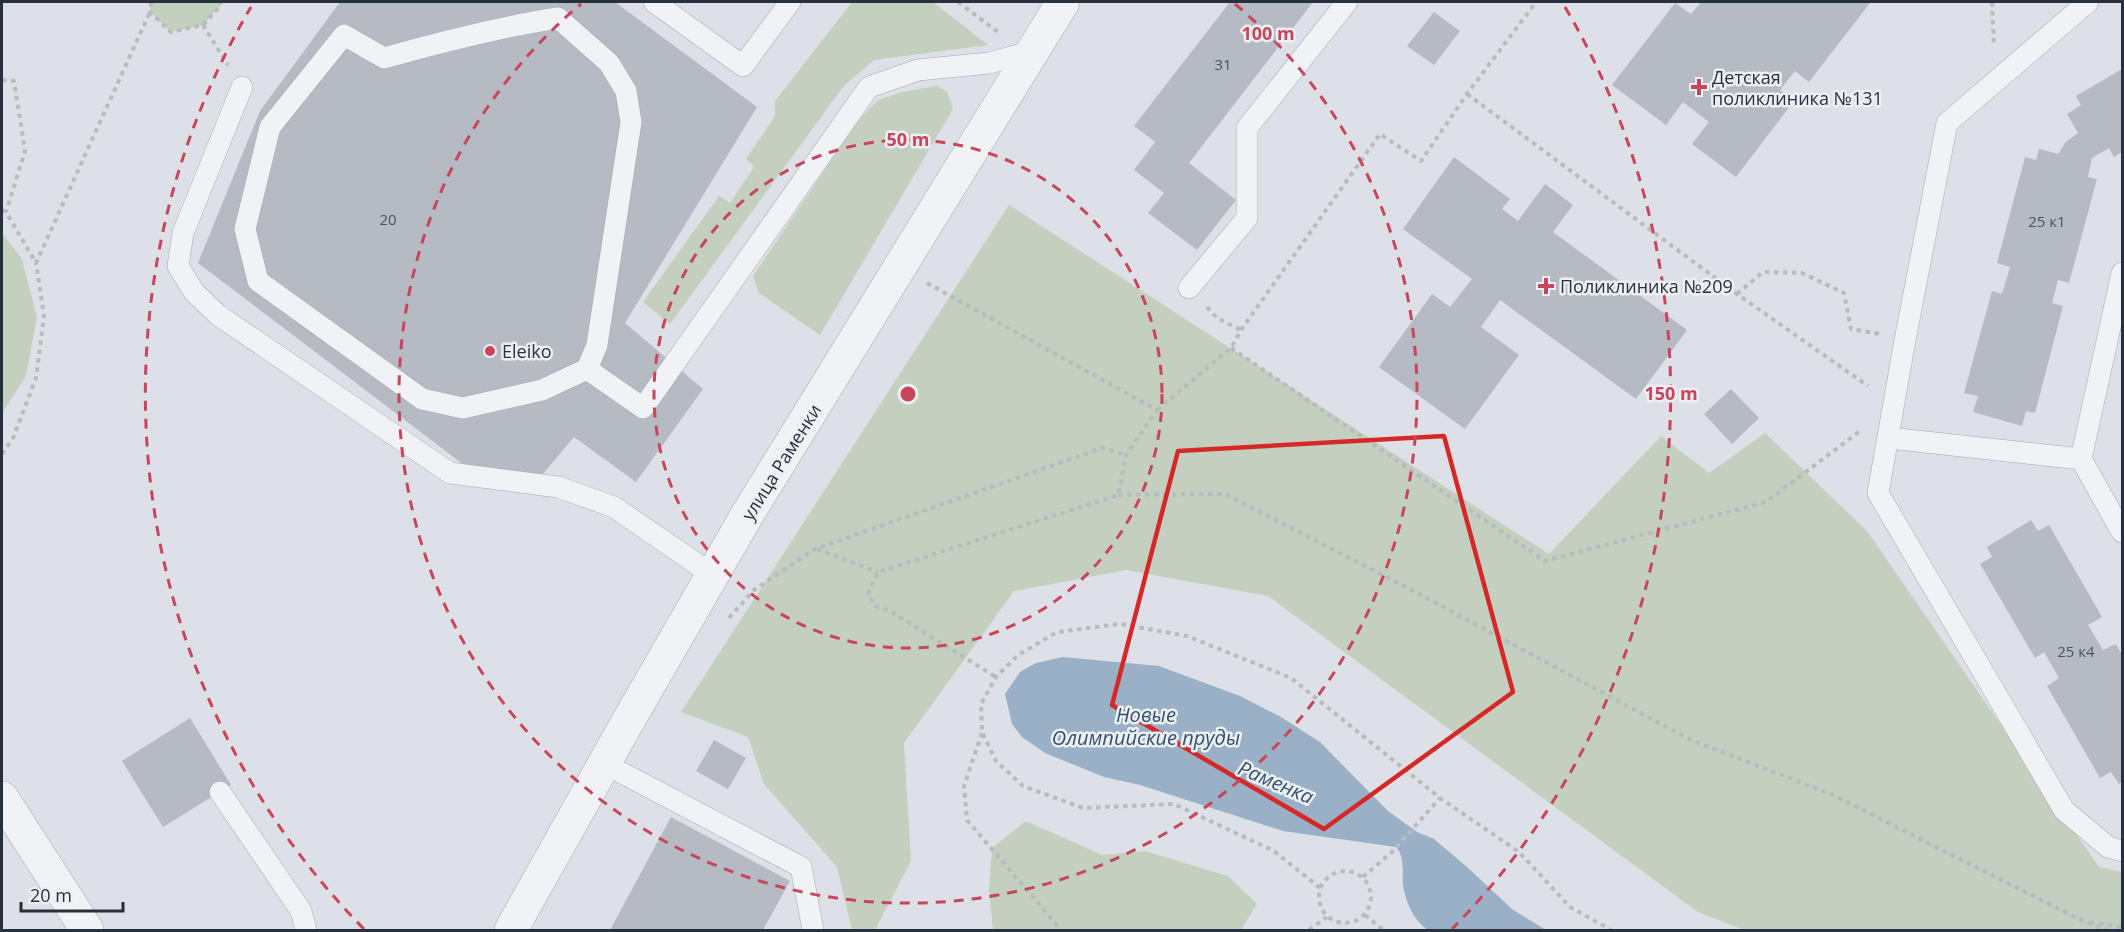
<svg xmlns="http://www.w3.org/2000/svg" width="2124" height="932" font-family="'Open Sans',sans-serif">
  <rect width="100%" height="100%" fill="#dde1e7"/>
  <path fill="#c3d0bf" d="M151 2H220L221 5 203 25 171 32 150 12Z
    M852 2H933L988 45 874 60 843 87 670 324 643 302 719 196 730 203 754 167 746 159 775 116V101Z
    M936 86 947 91 953 109 820 335 759 293 753 276 857 122 877 101 898 93Z
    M1009 205 1549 554 1661 436 1709 473 1765 433 1867 531 2099 867 2122 872V930H1744L1698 912 1268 596 1126 570 1014 591 904 743 911 861 875 930H852L837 867 764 784 748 737 681 712Z
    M2 233 22 259 37 317 26 376 2 413Z
    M1026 821 1102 855 1145 851 1228 876 1257 904 1241 930H993L989 891 992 848Z"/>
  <path fill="#99b0c6" d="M1063 657 1159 666 1240 696 1281 717 1320 742 1388 811 1417 832 1434 839 1467 867 1512 909 1546 930H1428C1414 921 1405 901 1403 884 1402 871 1405 857 1396 847L1283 831 1140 785 1104 777 1045 753 1022 737 1012 724 1005 694 1020 672 1036 663Z"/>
  <path fill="#b5bac3" d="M340 2H615L757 107 625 323 703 389 636 482 574 437 542 475 468 468 198 263 260 111Z
    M1230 2H1313L1189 163 1236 200 1197 250 1148 213 1164 193 1134 170 1155 142 1134 126Z
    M1701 2 1870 3 1809 82 1795 71 1780 90 1794 101 1736 177 1692 144 1709 122 1683 102 1666 125 1612 85 1675 3 1691 14Z
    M1434 12 1460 31 1434 65 1407 46Z
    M2122 69V152L2114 157 2109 148 2092 158 2088 177 2097 179 2069 283 2058 280 2052 303 2063 306 2035 413 2026 411 2022 426 1973 412 1978 396 1964 393 1992 291 2002 294 2010 267 1997 263 2025 157 2036 160 2039 149 2058 154 2066 142 2078 133 2067 114 2081 105 2076 96Z
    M1454 157 1510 199 1502 209 1518 221 1545 184 1573 205 1553 232 1687 330 1636 399 1500 300 1481 327 1519 355 1465 429 1379 367 1432 294 1450 307 1472 279 1403 229Z
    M1731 389 1759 418 1732 444 1704 414Z
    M2031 520 2038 531 2049 525 2102 617 2088 625 2103 650 2116 644 2122 655V782L2119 784 2111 772 2100 778 2047 686 2059 678 2044 652 2035 658 1980 564 1992 557 1987 547Z
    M190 718 231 785 163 827 122 761Z
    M714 740 746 758 728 789 696 771Z
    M671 817 790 881 763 930H610Z"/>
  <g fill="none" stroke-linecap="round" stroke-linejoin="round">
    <defs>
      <path id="service" d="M654 2 743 66 790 2
        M2088 2 1947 123 1905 340 1878 493 2064 810 2108 847 2122 851
        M558 18 609 63 626 91 631 122 597 345 587 369 542 390 463 408 422 399 258 281 245 229 270 127 344 35 384 58C441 42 499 27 558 18Z
        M242 87 183 233 178 266 194 292 218 315 450 473 558 487 614 507 713 575
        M1189 288 1247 218V128L1347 2
        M587 369 643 408 869 87 918 70 989 63 1030 52
        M1889 438 2081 459 2122 532
        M2081 459 2122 273
        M605 764 801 867 813 930
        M220 792 301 911 306 930"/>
      <path id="minor" d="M511 930 627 723 747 515 1063 2"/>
      <path id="tertiary" d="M2 798 87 930"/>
    </defs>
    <use href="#service" stroke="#a3a8b1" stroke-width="22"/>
    <use href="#minor" stroke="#a3a8b1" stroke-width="34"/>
    <use href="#tertiary" stroke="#a3a8b1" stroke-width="34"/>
    <path stroke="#b8bcc1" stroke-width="4" stroke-dasharray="4.5 4.5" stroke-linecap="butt" d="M151 2 150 12 171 32 203 25 221 5 220 2
      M367 2 398 26
      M958 2 998 32
      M1992 2 1994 46
      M203 25 228 65
      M2 80 14 81 25 151 6 212
      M1467 94 1737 294 1868 386
      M2 210 6 212 36 263 150 12
      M927 283 1157 410 1126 455 1118 495 878 572 868 594 875 606 888 610 996 677
      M1737 294 1763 272 1802 273 1844 293 1851 329 1880 334
      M1207 307 1217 318 1241 330
      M1231 348 1545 561 1766 502 1860 431
      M1157 410 1231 348 1241 330 1380 134 1421 161 1467 94 1536 2
      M2 454 13 438 36 378 44 316 36 263
      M1118 495 1225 494 1404 586 1691 740 1833 795 2083 921 2107 930
      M817 549 878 572
      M729 618 754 590 815 549 1102 448 1126 455
      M982 733 964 786 967 820 1061 930
      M1319 897a26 26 0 1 1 52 0a26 26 0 1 1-52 0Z
      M1363 877 1392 852 1440 798
      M1320 888 1274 851 1174 804 1083 808 1023 786 996 761 982 732 981 704 996 677 1018 655 1057 632 1120 624 1187 636 1291 678 1440 798 1519 852 1570 907 1611 930
      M1365 915 1383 930
      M2090 922 2122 927
      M1309 930 1327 917"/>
    <use href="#service" stroke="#f0f2f5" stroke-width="21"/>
    <use href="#minor" stroke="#f0f2f5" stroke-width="33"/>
    <use href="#tertiary" stroke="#f0f2f5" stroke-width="33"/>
  </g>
  <path fill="none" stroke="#d62828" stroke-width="4.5" stroke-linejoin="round" d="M1444 436 1513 692 1324 829 1112 705 1178 451Z"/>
  <g fill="none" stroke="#c9455c" stroke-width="3" stroke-dasharray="10 8">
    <circle cx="908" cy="394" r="254"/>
    <path d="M1235 4A509 509 0 1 1 581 4"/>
    <path d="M364 929A763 763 0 0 1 251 7M1565 7A763 763 0 0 1 1452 929"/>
  </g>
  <g fill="#c9455c" stroke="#ecf0f4" stroke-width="2">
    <path d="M1696 78h6v6h6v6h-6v6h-6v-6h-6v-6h6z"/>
    <path d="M1543 277h6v6h6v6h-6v6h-6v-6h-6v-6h6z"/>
    <circle cx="490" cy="351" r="6"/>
  </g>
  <g text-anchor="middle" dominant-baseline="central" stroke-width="5" stroke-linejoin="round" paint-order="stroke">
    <g font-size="15" fill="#4a525e">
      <text x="1223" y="64">31</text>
      <text x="388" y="219">20</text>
      <text x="2047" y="221">25 к1</text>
      <text x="2076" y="651">25 к4</text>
    </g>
    <g font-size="18" fill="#27303d" stroke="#ecf0f4" text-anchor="start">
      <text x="1712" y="77">Детская<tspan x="1712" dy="21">поликлиника №131</tspan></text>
      <text x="1560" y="286">Поликлиника №209</text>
      <text x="502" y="351">Eleiko</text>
    </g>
    <g font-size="18" fill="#27303d" stroke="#ecf0f4">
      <text transform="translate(781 462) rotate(-58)">улица Раменки</text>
    </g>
    <g font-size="20" font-style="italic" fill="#334f6f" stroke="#ecf0f4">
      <text x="1146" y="714">Новые<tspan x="1146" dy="23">Олимпийские пруды</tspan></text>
      <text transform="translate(1276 782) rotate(23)">Раменка</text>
    </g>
  </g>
  <circle cx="908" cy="394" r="9" fill="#c9455c" stroke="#ecf0f4" stroke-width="3"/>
  <g font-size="18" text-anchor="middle" font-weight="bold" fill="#c9455c" stroke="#ecf0f4" stroke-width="5" stroke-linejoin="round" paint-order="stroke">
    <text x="1268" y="40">100 m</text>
    <text x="908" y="146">50 m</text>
    <text x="1671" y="400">150 m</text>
  </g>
  <rect width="2124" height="932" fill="none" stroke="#27303d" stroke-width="6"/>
  <path d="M21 902v9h102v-9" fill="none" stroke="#27303d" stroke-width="3"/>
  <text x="30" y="902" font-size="18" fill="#27303d" stroke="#ecf0f4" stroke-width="4.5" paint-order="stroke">20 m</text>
</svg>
